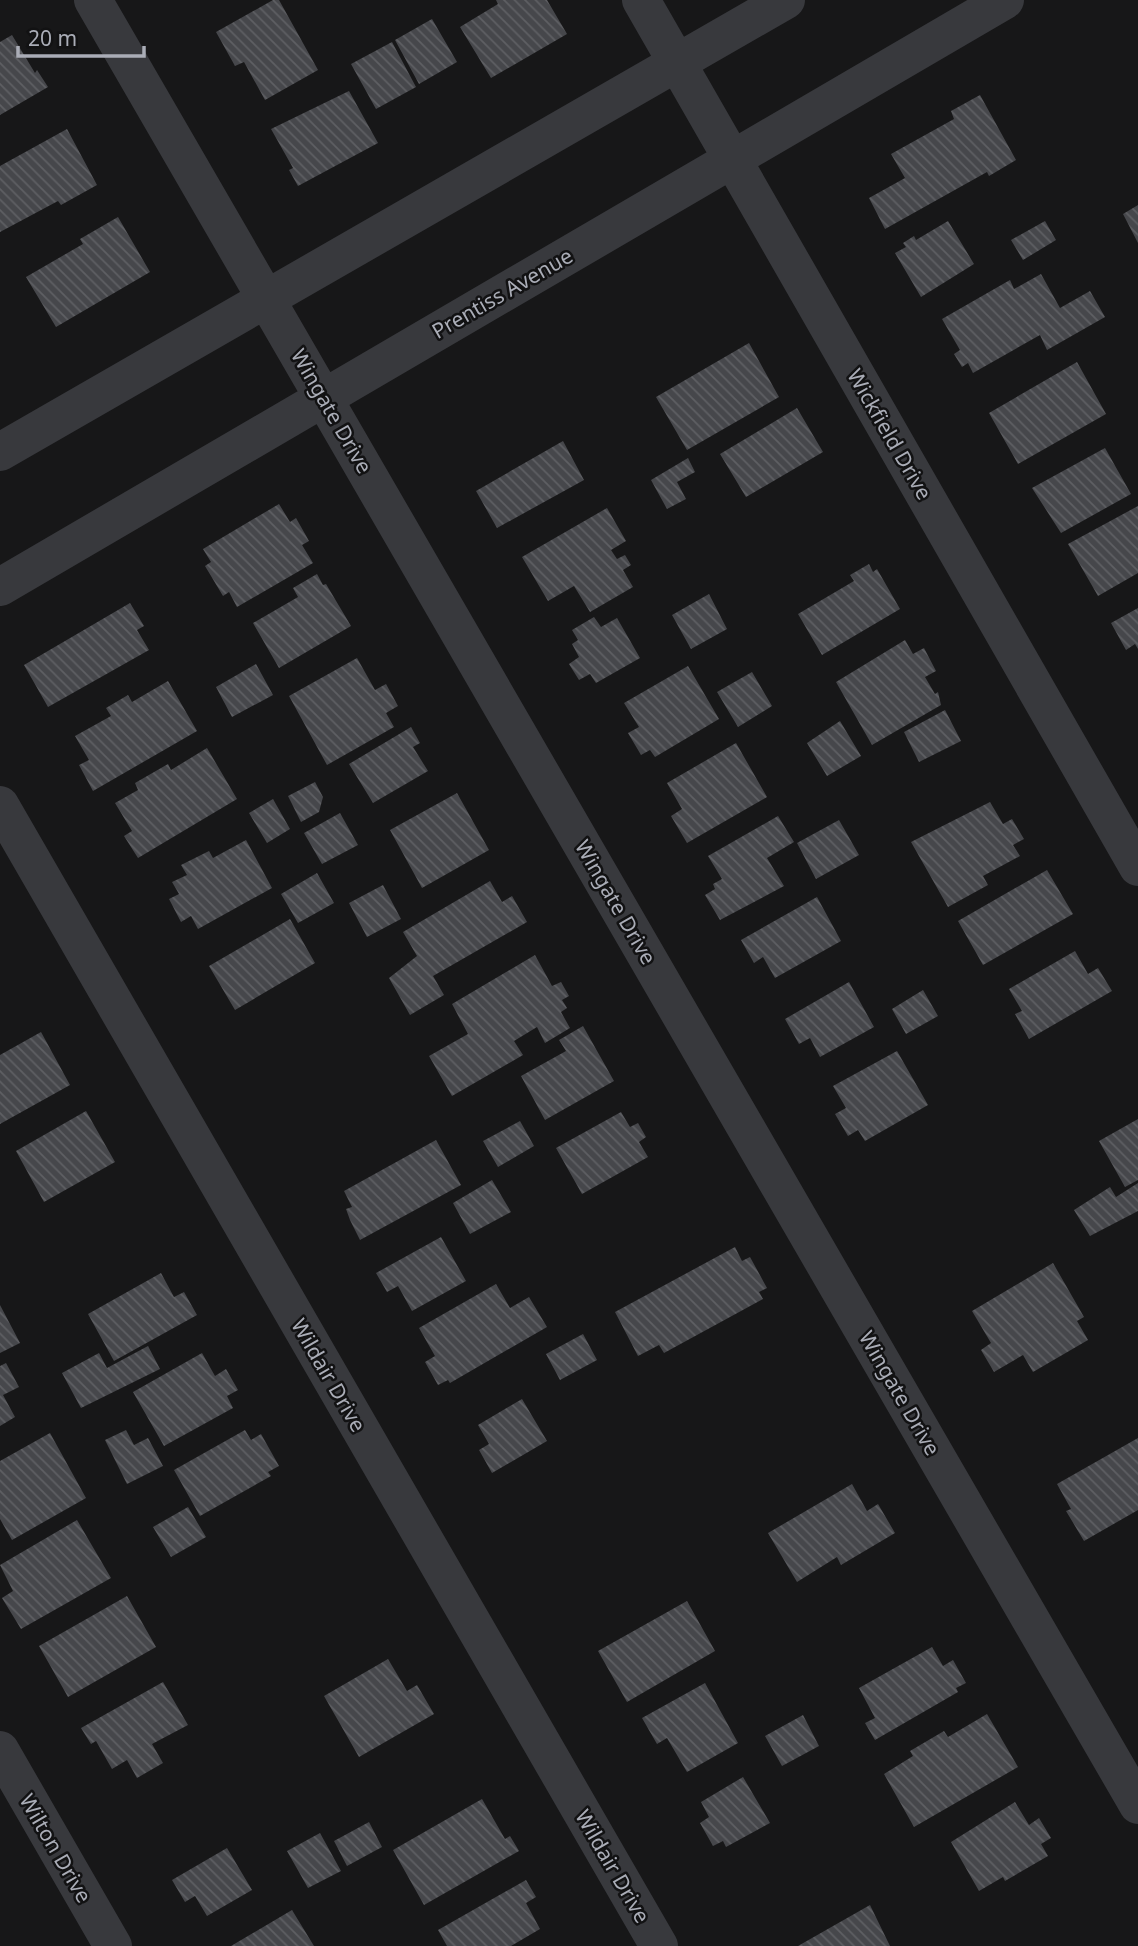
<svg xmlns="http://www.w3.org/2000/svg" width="1138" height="1946" font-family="'Noto Sans',sans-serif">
  <defs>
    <pattern id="building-back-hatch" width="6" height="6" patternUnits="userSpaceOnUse" patternTransform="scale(1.75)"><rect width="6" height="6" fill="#46474b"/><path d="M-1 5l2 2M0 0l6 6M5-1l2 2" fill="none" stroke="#5e5f63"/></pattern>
  </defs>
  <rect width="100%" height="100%" fill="#171718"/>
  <path fill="url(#building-back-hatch)" d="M273 0H279L318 70 265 100 244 62 235 66 216 32Z
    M496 0H547L567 34 491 78 460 27 498 4Z
    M432 19 457 62 419 84 395 40Z
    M12 35 35 73 37 70 48 87 0 115V42Z
    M392 42 416 87 376 109 351 64Z
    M349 91 378 143 298 186 289 170 293 168 271 129Z
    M980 95 1016 160 989 176 987 172 885 229 869 198 905 178 891 154 954 119 951 111Z
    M67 129 97 185 61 205 58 201 0 232V166Z
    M1138 205V243L1123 214Z
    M118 217 150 272 56 327 26 277 83 244 80 239Z
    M948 221 974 264 921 297 895 253 906 247 903 243 914 236 916 240Z
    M1045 221 1056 240 1023 260 1011 240Z
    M1041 274 1060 308 1090 291 1105 317 1047 350 1040 335 973 373 968 363 962 367 954 354 960 350 942 319 1010 280 1014 289Z
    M749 343 779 397 687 450 656 397Z
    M1077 362 1106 414 1018 464 989 413Z
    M797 408 823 452 746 497 720 454Z
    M563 441 584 480 497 528 476 491Z
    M1105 448 1131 494 1061 533 1032 488Z
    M688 458 695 472 677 482 686 499 667 509 651 480Z
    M279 504 290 522 296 518 309 541 302 545 313 563 237 607 229 592 223 596 205 566 211 562 203 549Z
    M1138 506V573L1098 596 1068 544Z
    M607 508 626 541 611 550 617 559 625 555 631 565 623 570 633 587 590 612 574 586 548 601 522 557Z
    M869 564 873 572 877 569 900 609 822 655 798 614 854 581 850 575Z
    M317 574 323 585 326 584 351 626 279 668 253 623 298 597 293 588Z
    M709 594 727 629 691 649 672 615Z
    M130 603 144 626 137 630 149 650 48 707 24 665Z
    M1138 608V649L1135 644 1126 650 1111 623Z
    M594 617 601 627 617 618 640 658 596 683 590 674 579 680 569 664 579 657 572 644 578 640 572 630Z
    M905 640 913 654 924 648 936 671 925 677 935 694 938 692 941 705 872 745 836 682Z
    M357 658 375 690 386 684 398 706 386 713 394 727 327 765 289 696Z
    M256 664 273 695 232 717 216 687Z
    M688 666 719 719 655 757 650 750 641 755 628 733 639 727 624 703Z
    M752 672 772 706 738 727 717 692Z
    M168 681 197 731 93 791 79 765 89 760 75 736 111 716 106 708 128 695 132 702Z
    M945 710 961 741 919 762 904 732Z
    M840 721 861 756 827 776 807 743Z
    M411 727 420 743 413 747 428 771 373 803 349 764Z
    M736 743 767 797 687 843 671 816 682 809 667 783Z
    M207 748 237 799 138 858 124 836 132 831 115 803 138 790 135 783 168 764 171 770Z
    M315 782 323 797 319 812 301 822 288 796Z
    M457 793 489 850 422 888 390 830Z
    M273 799 290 829 267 843 249 813Z
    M990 802 1003 824 1012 819 1024 839 1013 845 1020 856 983 876 988 885 948 907 911 842Z
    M340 813 358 845 322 864 304 833Z
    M778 816 794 842 767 858 784 886 720 920 705 895 715 889 713 884 722 879 708 856Z
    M839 820 859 855 816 879 797 843Z
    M246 840 272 888 198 929 191 916 181 922 169 899 179 894 172 882 187 875 181 865 209 851 213 858Z
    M1047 870 1073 914 983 965 958 921Z
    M317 873 334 903 298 923 281 894Z
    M490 881 502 902 512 896 527 922 433 976 444 995 410 1015 389 978 417 956 403 932Z
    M383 885 401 919 367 937 349 903Z
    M817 897 841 941 775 978 763 957 754 963 741 940Z
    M290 919 315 963 235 1010 209 966Z
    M1075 951 1088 974 1098 968 1112 991 1029 1039 1015 1014 1022 1011 1009 989Z
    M535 955 552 986 561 982 569 996 562 1000 567 1008 561 1012 570 1028 545 1043 537 1027 514 1041 523 1055 452 1096 429 1056 468 1034 452 1004Z
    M849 982 874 1027 820 1057 810 1038 799 1044 785 1019Z
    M923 990 938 1016 906 1034 892 1009Z
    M583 1026 614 1081 545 1120 521 1076 566 1051 559 1040Z
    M41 1032 70 1085 0 1124V1055Z
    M897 1051 928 1105 865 1141 858 1130 848 1136 835 1114 846 1108 833 1086Z
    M86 1111 115 1162 44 1202 16 1151Z
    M621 1112 630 1127 638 1123 646 1137 639 1142 648 1157 582 1194 556 1148Z
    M1138 1119V1180L1125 1187 1099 1141Z
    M520 1121 534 1146 498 1167 483 1141Z
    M436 1140 461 1185 360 1240 350 1220 346 1209 352 1207 344 1191Z
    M492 1180 511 1212 470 1234 453 1203Z
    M1138 1183V1211L1090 1236 1074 1210 1110 1187 1116 1197Z
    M441 1237 466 1281 412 1311 398 1286 387 1292 376 1273Z
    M735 1247 742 1261 750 1257 767 1288 759 1292 763 1299 664 1353 659 1345 638 1356 615 1312Z
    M1053 1263 1084 1317 1077 1321 1088 1340 1033 1372 1023 1355 994 1372 981 1350 991 1343 972 1311Z
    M161 1273 174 1297 184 1292 197 1315 114 1361 88 1314Z
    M496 1284 510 1308 529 1297 547 1327 450 1383 448 1380 438 1385 425 1362 435 1356 419 1328Z
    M0 1305 20 1343 0 1353Z
    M583 1334 597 1360 560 1380 546 1354Z
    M148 1346 160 1369 81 1408 62 1373 99 1353 107 1368Z
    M202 1353 215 1376 226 1369 238 1390 227 1396 233 1408 164 1446 133 1392Z
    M6 1363 19 1387 3 1395 15 1417 0 1426V1366Z
    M522 1399 547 1441 492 1473 479 1450 489 1444 478 1425Z
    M126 1430 134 1445 148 1438 163 1466 127 1484 105 1440Z
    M245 1430 251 1440 261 1434 279 1466 268 1472 271 1476 200 1516 174 1470Z
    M50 1433 86 1498 12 1540 0 1519V1461Z
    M1138 1438V1510L1084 1541 1066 1511 1071 1509 1057 1484Z
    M852 1484 867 1511 878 1504 895 1533 841 1565 837 1557 797 1582 768 1533Z
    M188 1507 206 1537 171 1557 153 1527Z
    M77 1520 111 1578 21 1629 2 1598 13 1591 0 1565Z
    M127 1596 156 1647 68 1697 39 1646Z
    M687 1601 715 1651 627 1702 598 1651Z
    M932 1647 943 1666 953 1660 966 1683 956 1688 958 1692 875 1740 865 1723 875 1718 859 1688Z
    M388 1659 407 1691 417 1685 434 1714 359 1757 324 1696Z
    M163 1682 188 1725 152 1744 163 1763 137 1778 127 1760 112 1769 96 1741 91 1744 81 1728Z
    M705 1683 738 1743 687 1772 667 1738 657 1744 642 1718Z
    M987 1714 1018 1767 914 1827 884 1774 913 1756 910 1751 944 1731 948 1737Z
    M803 1715 819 1746 782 1766 765 1736Z
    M743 1777 770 1823 726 1847 723 1841 713 1846 700 1823 709 1817 701 1802Z
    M482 1799 505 1839 510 1836 519 1851 424 1905 393 1850Z
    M1015 1802 1029 1825 1039 1818 1051 1838 1041 1844 1048 1856 1005 1881 1003 1877 979 1891 951 1842Z
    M369 1822 382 1847 347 1866 334 1841Z
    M320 1833 341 1871 308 1888 287 1851Z
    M227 1848 252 1890 207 1916 195 1896 185 1902 172 1880Z
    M526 1880 536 1897 526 1903 540 1929 511 1946H447L438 1930Z
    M870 1905 890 1946H798Z
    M292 1910 314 1946H231Z"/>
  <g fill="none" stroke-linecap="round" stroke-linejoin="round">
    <path stroke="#38393d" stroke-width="38" d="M93 0 1138 1805
      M641 0 1138 867
      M0 452 786 0
      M0 587 1005 0
      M0 805 659 1946
      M0 1750 113 1946"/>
  </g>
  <g text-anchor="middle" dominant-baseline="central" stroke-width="5" stroke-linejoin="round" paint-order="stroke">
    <g font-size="21" fill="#aaadb7" stroke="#121213">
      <text transform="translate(502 293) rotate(-30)">Prentiss Avenue</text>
      <text transform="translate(332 411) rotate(60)">Wingate Drive</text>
      <text transform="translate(890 434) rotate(60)">Wickfield Drive</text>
      <text transform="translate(616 902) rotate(60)">Wingate Drive</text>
      <text transform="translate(329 1375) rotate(60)">Wildair Drive</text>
      <text transform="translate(900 1393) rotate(60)">Wingate Drive</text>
      <text transform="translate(56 1848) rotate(60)">Wilton Drive</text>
      <text transform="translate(613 1866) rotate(60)">Wildair Drive</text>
    </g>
  </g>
  <path d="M18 46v10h126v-10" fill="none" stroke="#aaadb7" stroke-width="3.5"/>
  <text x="28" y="46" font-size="21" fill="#aaadb7" stroke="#121213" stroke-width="5" paint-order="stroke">20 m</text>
</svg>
